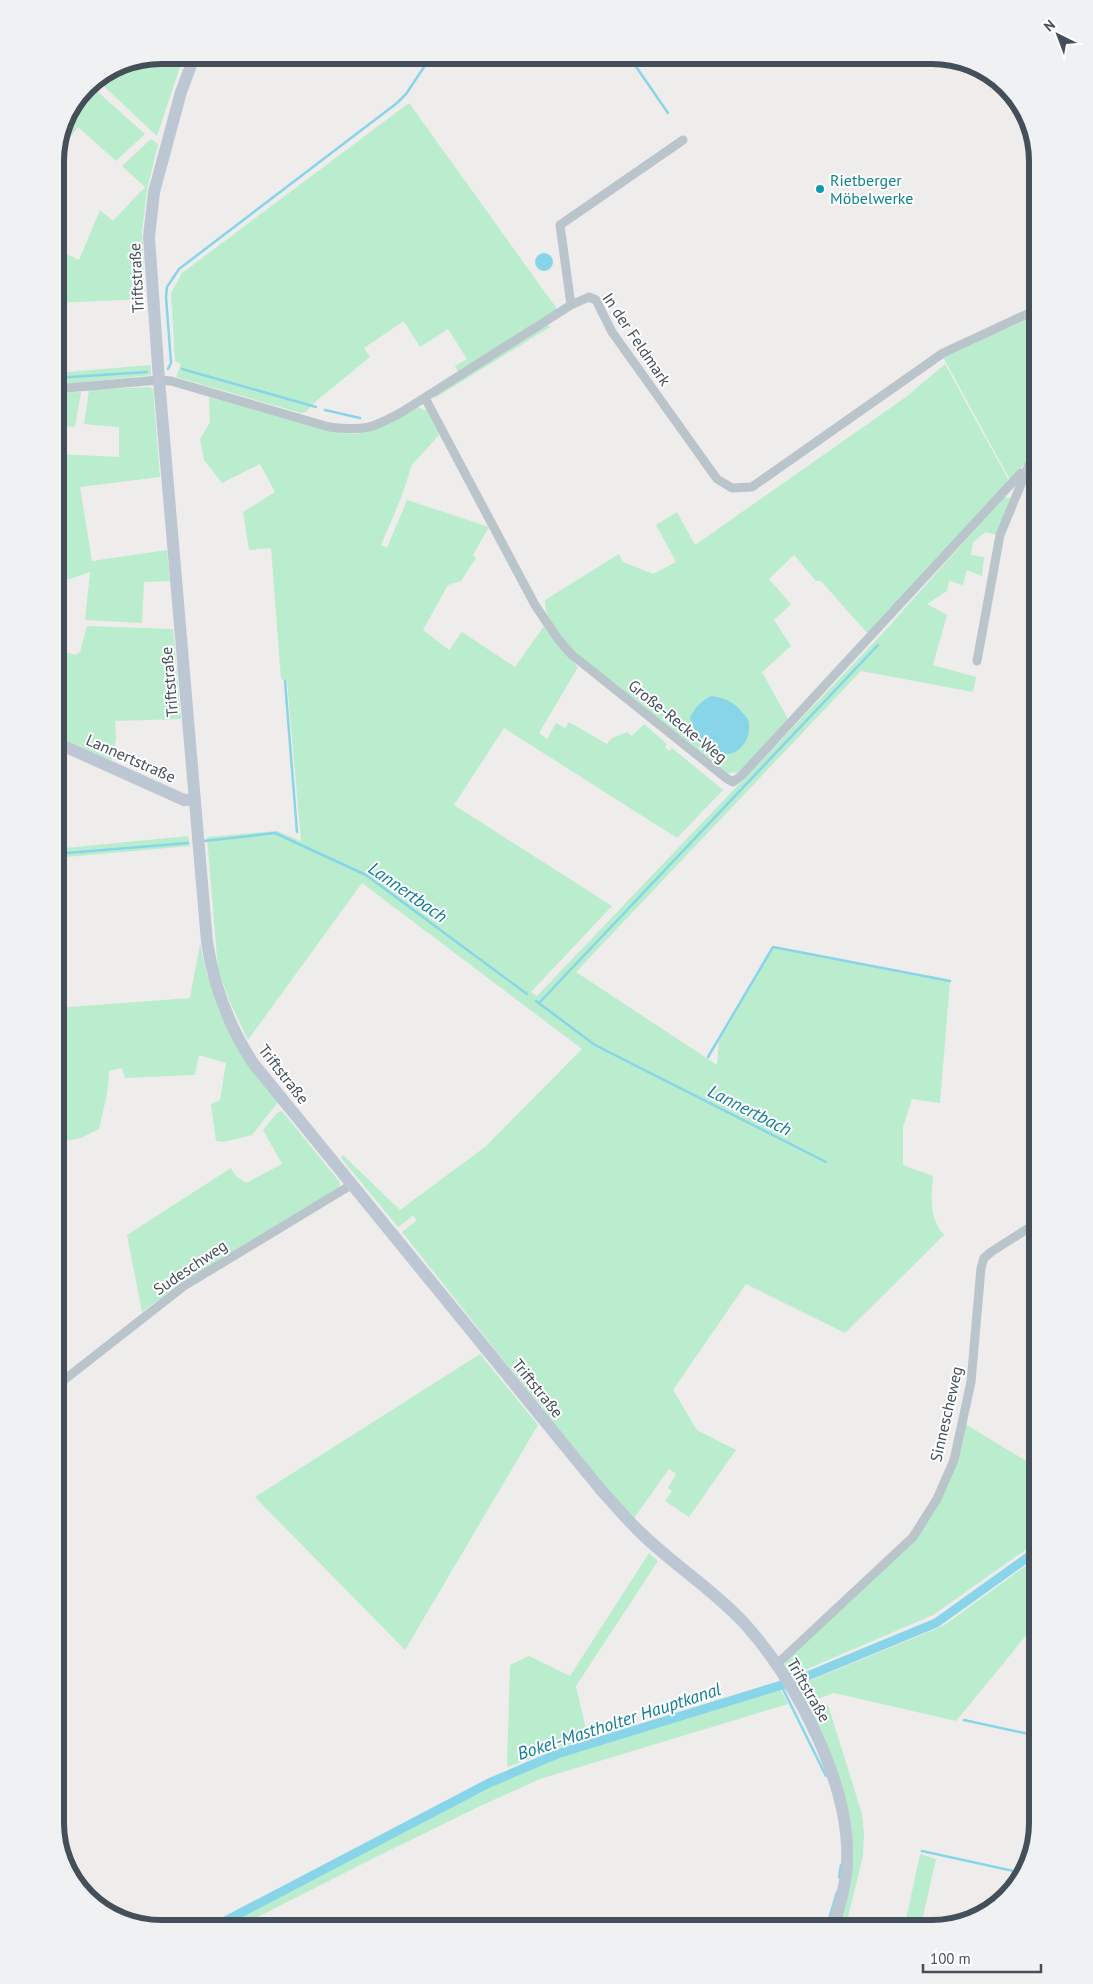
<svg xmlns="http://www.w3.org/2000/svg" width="1093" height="1984" font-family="'PT Sans',sans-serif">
  <rect width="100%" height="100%" fill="#efecec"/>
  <path fill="#baedcd" d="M160 55H184L157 136 96 79 120 63Z
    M89 84 145 134 116 161 78 127 55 158 63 120Z
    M409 103 557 309 458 372 455 366 467 359 448 329 420 347 404 321 364 348 370 357 315 402 306 412 301 413 176 377 181 364 175 361 171 293 182 273Z
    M151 139 158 144 147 190 142 232 145 299 55 303V248L79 260 100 210 113 221 145 187 122 166Z
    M1033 317 1038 330V435L1027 461 1010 480 943 357Z
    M547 324 550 327 435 398V395Z
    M945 364 1009 481 870 633 866 632 821 581H816L794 555 769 579 791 604 774 620 791 646 762 672 788 719 739 772 724 774 575 652C561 637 545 622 545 600L619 554 623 562 653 574 676 562 656 525 677 512 695 545 906 397Z
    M151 365V375L55 385V373Z
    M150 387 153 389 160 477 80 487 92 561 167 550 170 581 144 582 142 623 85 620 90 572 55 584V393L81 392 75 427 64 426 56 454 119 457V427L84 424 89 390Z
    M209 397 329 431 355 434 373 430 418 407 427 411 439 435 412 465 401 498 381 545 387 548 407 500 489 527 473 555 476 558 461 581 448 585 423 630 449 650 462 632 515 667 544 626 555 641 578 667 539 733 547 739 556 723 565 728 569 722 607 744 612 738 627 732 632 736 644 724 667 744 665 747 669 751 672 748 723 790 677 838 504 728 454 805 612 906 531 992 537 996 882 634 1004 497 1010 498 997 535 986 532 973 542 971 555 984 557 982 576 967 570 963 585 949 581 947 591 927 604 947 615 933 665 976 677 973 692 861 671 576 972 717 1065 719 1041 773 948 950 982 940 1103 912 1099 903 1127V1165L933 1176C931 1198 929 1217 944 1235L845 1333 746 1284 673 1390 697 1430 736 1450 689 1517 665 1501 672 1491 668 1488 676 1474 669 1469 634 1518 605 1488 402 1232 417 1220 413 1216 398 1227 341 1158 343 1155 400 1210 485 1147 582 1049 362 883 248 1040 229 1000 218 969 207 837 277 831 301 841 287 681 281 679 271 548 249 550 243 512 275 492 260 464 222 483 204 460 200 439 210 422Z
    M87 626 173 629 181 719 115 721 116 739 112 761 55 735V648L75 655 80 652Z
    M188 836 190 846 55 858V849Z
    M200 944 207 974 279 1101 252 1135 224 1142 216 1141 211 1104 220 1100 226 1063 199 1055 195 1075 125 1078 122 1068 109 1071 107 1094 99 1129 81 1138 55 1143V1008L190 998Z
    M282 1111 339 1181 340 1185 338 1188 182 1282 142 1312 127 1235 231 1168 236 1176 246 1183 282 1164 263 1130 277 1113Z
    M480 1354 538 1425 405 1650 255 1497Z
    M965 1424 1038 1468V1541L933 1615 791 1676 784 1665 789 1657 896 1557 940 1500Z
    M649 1553 658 1561 576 1686 588 1738 507 1767 510 1665 529 1656 570 1676Z
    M1038 1557V1621L956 1721 834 1693 806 1703 797 1686 943 1626Z
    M780 1688 788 1704 540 1779 476 1808 374 1858 234 1929H215L389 1839 490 1785 559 1757Z
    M828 1705 862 1814 864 1833 863 1856 845 1929H837L851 1863 810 1712Z
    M920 1854 936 1859 920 1929H904Z"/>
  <path fill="#88d5e9" d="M535 262a9 9 0 1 1 18 0a9 9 0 1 1-18 0Z
    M711 696C724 698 733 701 741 711 743 714 747 717 748 720 750 724 749 732 748 736 733 774 696 744 690 717 696 707 701 701 711 696Z"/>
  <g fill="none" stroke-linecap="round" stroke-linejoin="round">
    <path stroke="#88d5e9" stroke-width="2.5" d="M628 55 668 113
      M168 369 171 363 166 297 167 287 179 269 397 103 406 94 432 55
      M182 369 316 407
      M55 378 147 372
      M325 410 360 418
      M285 681 297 832
      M204 841 275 833 366 875 527 994
      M55 854 188 843
      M536 1001 595 1045 826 1162
      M539 1003 878 645
      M708 1057 773 947 950 981
      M781 1685 826 1776
      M964 1720 1038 1736
      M922 1851 1023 1873
      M839 1877 841 1865
      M826 1929 837 1892"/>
    <path stroke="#88d5e9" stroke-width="9" d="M210 1929 489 1783 557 1754 798 1680 936 1623 1038 1550"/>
    <path stroke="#bac4cb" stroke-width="9" d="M571 305 560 225 683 140
      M55 389 159 380 171 381 329 427C364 431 371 429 402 412L571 305 589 297 596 300 612 332 717 479 732 488 752 487 943 353 1038 309
      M425 398 535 605 558 639 571 654 726 778 733 782 742 775 1021 473 1024 474
      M977 661 1000 535 1038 443
      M55 1387 184 1286 351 1185
      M776 1665 913 1537 937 1499 954 1460 971 1382 981 1268 984 1258 991 1252 1038 1222"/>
    <path stroke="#bdc7d3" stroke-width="12" d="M195 55 181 92 154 192 149 237 159 380 207 942C214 987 228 1025 253 1063L601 1490C615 1505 628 1521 642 1534 675 1566 714 1590 745 1624 796 1681 851 1784 847 1863 846 1885 839 1907 833 1929
      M1032 130C1035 174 1033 219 1038 263
      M55 742 184 800 195 799"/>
  </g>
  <circle fill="#0f9aa8" stroke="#fff" stroke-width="2" cx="820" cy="189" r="5"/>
  <g text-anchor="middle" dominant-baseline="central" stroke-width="4" stroke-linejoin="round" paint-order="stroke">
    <g font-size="16" fill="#0d838f" stroke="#fff" text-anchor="start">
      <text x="830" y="180">Rietberger<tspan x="830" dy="18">Möbelwerke</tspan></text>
    </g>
    <g font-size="16" fill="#454f59" stroke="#fff">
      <text transform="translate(136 278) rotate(-93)">Triftstraße</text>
      <text transform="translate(637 339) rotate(56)">In der Feldmark</text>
      <text transform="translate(169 682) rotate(-95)">Triftstraße</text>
      <text transform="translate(678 721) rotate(39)">Große-Recke-Weg</text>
      <text transform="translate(131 758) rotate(24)">Lannertstraße</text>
      <text transform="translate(284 1074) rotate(52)">Triftstraße</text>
      <text transform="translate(190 1267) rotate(-34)">Sudeschweg</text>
      <text transform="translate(538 1388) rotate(51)">Triftstraße</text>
      <text transform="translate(946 1414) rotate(-77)">Sinnescheweg</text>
      <text transform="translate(809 1690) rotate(60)">Triftstraße</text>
    </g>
    <g font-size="18" font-style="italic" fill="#107d9a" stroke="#fff">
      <text transform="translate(408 892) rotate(35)">Lannertbach</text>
      <text transform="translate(750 1110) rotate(27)">Lannertbach</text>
      <text transform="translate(619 1721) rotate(-18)">Bokel-Mastholter Hauptkanal</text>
    </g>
  </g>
  <path d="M0 0H1093V1984H0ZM161 64H932A97 97 0 0 1 1029 161V1823A97 97 0 0 1 932 1920H161A97 97 0 0 1 64 1823V161A97 97 0 0 1 161 64Z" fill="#f0f1f2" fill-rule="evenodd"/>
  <path fill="none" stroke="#454f59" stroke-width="6" d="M161 64H932A97 97 0 0 1 1029 161V1823A97 97 0 0 1 932 1920H161A97 97 0 0 1 64 1823V161A97 97 0 0 1 161 64Z"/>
  <g transform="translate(1058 35) rotate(318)" stroke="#ffffff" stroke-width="4" paint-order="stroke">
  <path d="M0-4L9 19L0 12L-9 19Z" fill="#454f59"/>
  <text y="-8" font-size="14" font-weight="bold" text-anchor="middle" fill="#454f59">N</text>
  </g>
  <path d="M923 1964v8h118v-8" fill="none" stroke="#454f59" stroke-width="2.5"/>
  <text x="930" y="1964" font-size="15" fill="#454f59" stroke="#ffffff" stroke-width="4" paint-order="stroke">100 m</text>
</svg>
